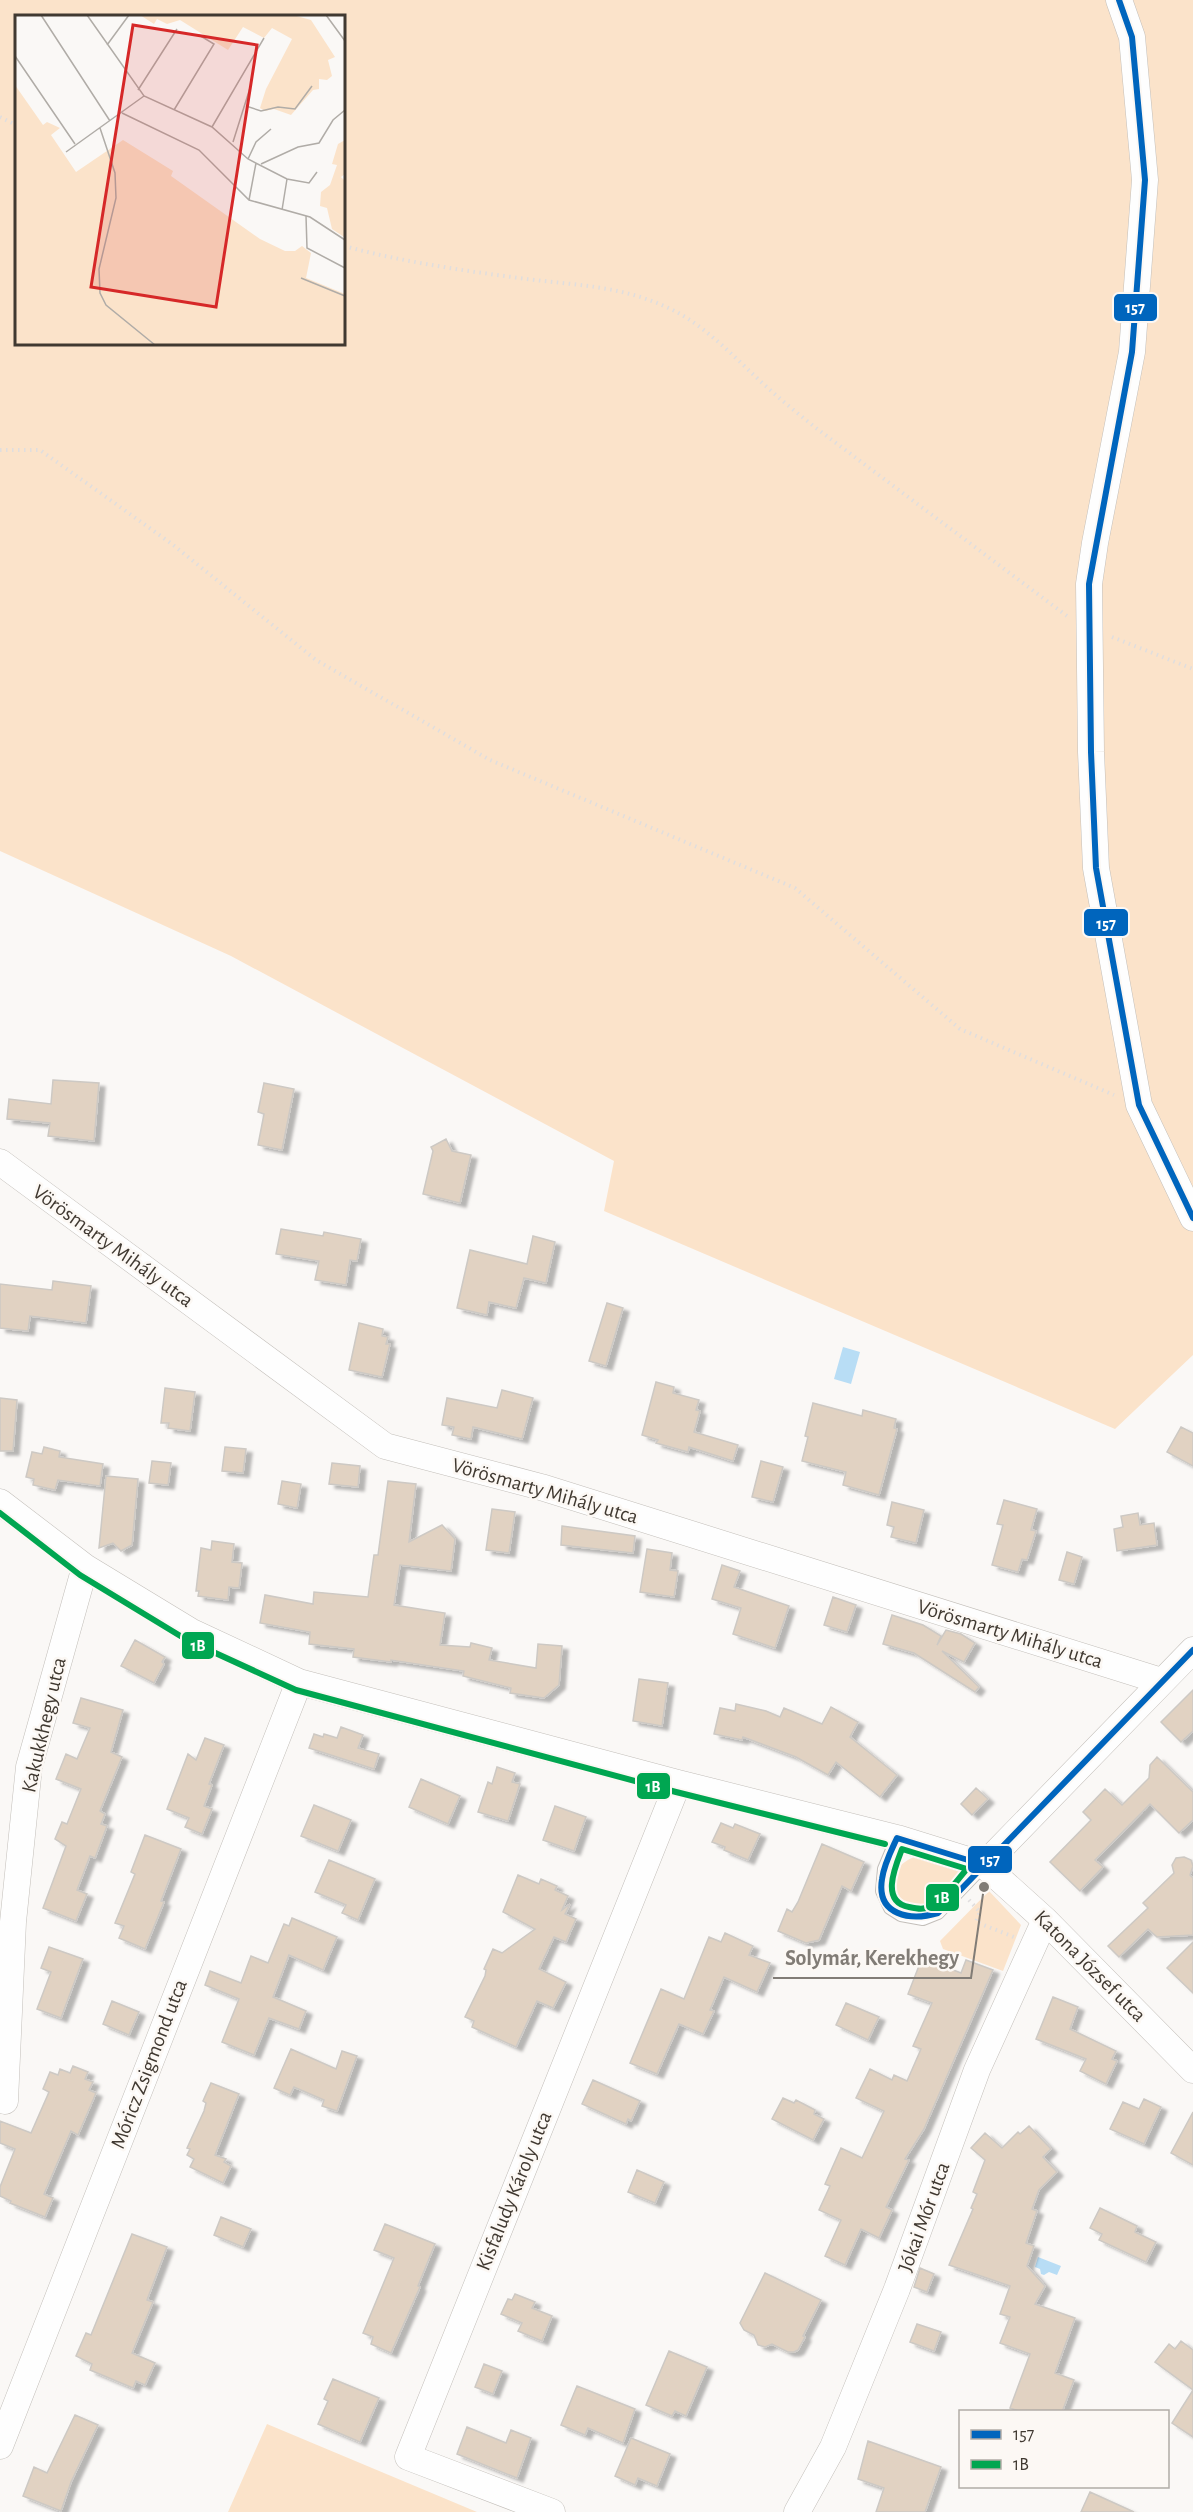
<svg xmlns="http://www.w3.org/2000/svg" width="1193" height="2512" font-family="'Alegreya Sans',sans-serif">
  <defs>
    <filter id="shadow"><feDropShadow dx="6" dy="4" stdDeviation="1.5" flood-color="#0004"/></filter>
  </defs>
  <rect width="100%" height="100%" fill="#faf8f6"/>
  <path fill="#fbe3ca" fill-rule="evenodd" d="M0 0H1193V1355L1115 1429 604 1211 614 1161 231 956 0 851ZM16 16H344V344H16Z
    M914 1857H924L967 1872C956 1884 944 1901 930 1909 899 1925 869 1876 914 1857Z
    M989 1891 1021 1925 1003 1971 943 1949 940 1941Z
    M267 2424 477 2512H228Z"/>
  <path fill="#b8ddf5" d="M843 1347 860 1352 851 1384 834 1379Z
    M1038 2257 1061 2266 1057 2275 1049 2272 1044 2275 1041 2274 1040 2269 1035 2267Z"/>
  <path fill="#e1d2c2" stroke="#cdc9c4" stroke-width="1.5" filter="url(#shadow)" d="M53 1080 99 1083 94 1141 48 1136 50 1123 7 1119 9 1099 51 1104Z
    M264 1083 294 1089 282 1150 258 1145 264 1114 258 1112Z
    M446 1139 452 1151 471 1155 460 1203 423 1194 433 1151 431 1147Z
    M281 1229 323 1236 324 1232 361 1239 357 1261 350 1260 346 1285 315 1280 319 1261 276 1254Z
    M533 1236 555 1242 546 1283 524 1278 516 1308 489 1302 487 1315 457 1308 470 1250 527 1264Z
    M53 1281 91 1286 86 1323 30 1316 28 1331 0 1328V1284L52 1290Z
    M607 1303 623 1308 606 1366 589 1361Z
    M359 1323 383 1329 382 1336 388 1337 386 1344H390L382 1377 349 1370Z
    M656 1382 674 1387 673 1393 699 1400 696 1410 700 1411 694 1432 738 1445 733 1461 689 1447 688 1452 656 1443 658 1440 642 1435Z
    M165 1388 195 1392 190 1431 168 1428 169 1423H161Z
    M502 1390 533 1398 522 1439 473 1427 471 1439 452 1435 454 1427 442 1425 447 1398 497 1408Z
    M0 1398 17 1400 13 1451H0Z
    M813 1403 862 1416 863 1410 896 1419 894 1428 897 1429 879 1495 843 1485 846 1472 802 1461 808 1437 805 1436Z
    M1181 1427 1193 1433V1466L1167 1452Z
    M44 1447 60 1451 59 1457 103 1464 100 1486 58 1480 55 1490 33 1485 34 1479 26 1477 32 1452 42 1454Z
    M225 1447 246 1449 243 1473 222 1471Z
    M152 1461 171 1463 168 1485 149 1483Z
    M761 1461 783 1467 773 1502 752 1497Z
    M332 1463 360 1466 358 1487 329 1484Z
    M106 1476 138 1479 132 1545 121 1551 113 1543 99 1548Z
    M282 1481 301 1484 297 1508 278 1504Z
    M388 1481 416 1484 409 1542 442 1525 455 1539 451 1571 400 1565 394 1605 445 1613 440 1645 470 1647 471 1643 492 1648 489 1660 536 1668 538 1644 562 1646 559 1685 544 1698 510 1693 511 1688 463 1676 464 1671 391 1660V1662L353 1657 354 1649 309 1644 310 1632 260 1623 265 1595 313 1604 314 1592 368 1597 374 1555H378Z
    M1004 1500 1037 1509 1031 1530 1036 1531 1027 1560 1022 1559 1018 1572 992 1565 1003 1525 997 1524Z
    M892 1502 924 1510 916 1543 891 1537 894 1527 887 1525Z
    M492 1509 515 1512 509 1553 486 1550Z
    M1138 1513 1140 1525 1154 1523 1157 1545 1117 1551 1114 1529 1123 1527 1121 1516Z
    M562 1526 635 1536 633 1553 561 1545Z
    M212 1541 234 1544 232 1562 242 1563 239 1588 229 1587 228 1600 198 1596 199 1591H196L201 1548 211 1550Z
    M647 1549 672 1553 670 1570 678 1571 674 1597 640 1592Z
    M1067 1552 1082 1557 1074 1584 1059 1580Z
    M722 1565 740 1571 734 1587 789 1606 775 1648 733 1634 741 1608 712 1599Z
    M833 1597 856 1605 847 1632 824 1625Z
    M892 1615 923 1625 941 1636 937 1645 946 1630 961 1634 975 1643 964 1662 942 1651 979 1687 975 1692 914 1653 883 1644Z
    M135 1640 165 1657 162 1662 164 1664 154 1683 121 1666Z
    M639 1679 668 1683 662 1726 633 1721Z
    M1193 1690V1731L1181 1742 1161 1722Z
    M81 1698 123 1710 111 1752 122 1757 100 1811 105 1814 101 1824 107 1826 95 1858 90 1856 77 1890 87 1894 76 1921 43 1908 66 1846 55 1839 62 1822 67 1824 81 1789 56 1779 66 1754 77 1759 90 1728 73 1723Z
    M736 1704 766 1711 780 1717 784 1708 822 1724 831 1707 858 1722 850 1737 897 1775 880 1797 836 1762 828 1775 796 1757 743 1737 742 1740 714 1734 720 1708 735 1711Z
    M341 1727 363 1735 358 1748 379 1754 374 1769 309 1748 314 1734 323 1737 324 1734 337 1738Z
    M205 1738 224 1745 209 1784 212 1785 204 1806 212 1809 202 1834 185 1827 189 1818 167 1809 188 1754 196 1760Z
    M1157 1757 1193 1792V1820L1179 1833 1150 1804 1095 1860 1103 1867 1080 1891 1050 1862 1091 1820 1083 1812 1105 1789 1122 1805 1149 1778 1150 1765Z
    M497 1767 515 1773 512 1782 520 1784 508 1821 478 1812 488 1782 492 1784Z
    M421 1779 460 1796 448 1824 409 1807Z
    M976 1788 988 1799 972 1815 961 1804Z
    M314 1805 351 1820 338 1851 301 1836Z
    M555 1806 586 1817 574 1851 543 1840Z
    M721 1823 733 1828 735 1824 760 1834 748 1860 724 1850 725 1847 712 1842Z
    M145 1835 181 1849 161 1901 164 1902 145 1949 119 1938 124 1926 115 1923 135 1874 131 1872Z
    M822 1844 864 1862 851 1891 842 1886 819 1940 806 1943 778 1931 787 1909 792 1912 798 1902Z
    M1184 1857 1191 1860 1193 1866 1190 1875 1193 1878V1935L1157 1937 1148 1929 1119 1957 1108 1946 1148 1908 1143 1903 1174 1873 1172 1865 1176 1858Z
    M329 1860 375 1879 358 1920 342 1913 346 1905 315 1892Z
    M518 1875 539 1884 541 1879 557 1886 555 1890 568 1896 562 1910 570 1904 565 1914 576 1919 566 1942 554 1937 539 1969 566 1982 553 2008 537 2001 516 2047 472 2027 474 2021 465 2017 485 1976 486 1970 484 1969 493 1949 502 1953 535 1929 503 1912Z
    M292 1918 337 1937 323 1970 289 1955 273 1997 306 2011 299 2029 269 2018 254 2055 222 2042 239 1999 205 1985 210 1971 241 1983 251 1956 268 1963 284 1924 289 1926Z
    M725 1933 753 1946 749 1955 770 1963 757 1992 724 1977 710 2010 714 2011 703 2034 679 2024 657 2074 630 2063 661 1989 684 1999 709 1937 721 1942Z
    M1193 1942V1993L1167 1968Z
    M49 1947 83 1959 61 2018 37 2009 51 1972 41 1968Z
    M922 1958 961 1973 966 1960 993 1970 924 2129 905 2159 909 2160 886 2207 892 2210 879 2238 861 2229 845 2265 825 2256 841 2220 819 2210 830 2186 825 2184 841 2148 862 2158 884 2111 856 2098 870 2069 892 2080 894 2075 907 2081 921 2049 913 2046 932 2003 908 1994Z
    M1053 1997 1078 2007 1070 2029 1116 2051 1112 2059 1117 2061 1106 2084 1080 2071 1086 2059 1036 2039Z
    M112 2001 139 2012 129 2035 103 2024Z
    M846 2003 879 2017 868 2040 836 2025Z
    M291 2049 336 2069 342 2051 357 2056 337 2111 322 2106 324 2100 294 2087 290 2095 274 2088Z
    M73 2066 88 2072 85 2079 93 2082 89 2090 96 2093 78 2135 71 2131 44 2194 53 2198 45 2217 10 2203 11 2201 0 2196V2187L15 2149 0 2143V2121L31 2133 49 2092 43 2089 50 2072 58 2075 60 2069 70 2073Z
    M593 2080 640 2101 631 2121 628 2119 626 2124 582 2104Z
    M211 2083 239 2094 215 2155 226 2159 224 2162 231 2166 223 2183 190 2167 194 2159 187 2155 190 2149 187 2148 204 2111 206 2103 203 2101Z
    M783 2098 794 2103 796 2100 815 2110 814 2114 824 2119 813 2140 772 2119Z
    M1144 2099 1161 2107 1144 2144 1110 2129 1123 2102 1139 2109Z
    M1193 2112V2165L1171 2153Z
    M1029 2126 1051 2149 1043 2157 1057 2172 1039 2190 1032 2209 1037 2211 1026 2243 1034 2246 1027 2266 1045 2286 1035 2304 1075 2318 1055 2373 1074 2380 1062 2412H1021L1010 2408 1030 2354 1000 2343 1010 2317 1000 2314 1010 2286 949 2265 973 2209 971 2208 977 2194 973 2192 985 2160 971 2148 985 2133 1002 2148 1018 2132 1020 2134Z
    M637 2170 664 2182 655 2203 628 2192Z
    M1100 2208 1137 2226 1135 2232 1156 2242 1146 2262 1099 2240 1102 2234 1090 2228Z
    M221 2217 251 2229 243 2247 214 2235Z
    M385 2224 435 2244 418 2286 420 2287 391 2353 371 2344 373 2337 363 2333 394 2258 374 2250Z
    M132 2234 167 2247 147 2300 153 2302 132 2353 155 2363 145 2385 136 2381 133 2388 90 2370 92 2364 76 2356 86 2333 91 2335Z
    M920 2268 934 2274 927 2292 914 2287Z
    M765 2273 821 2300 803 2336 805 2337 798 2350 794 2352H788L772 2344 765 2347 758 2345 754 2335 744 2330 740 2323Z
    M515 2294 535 2302 532 2308 552 2316 542 2341 518 2331 522 2323 501 2314 508 2299 512 2300Z
    M917 2324 941 2332 934 2351 910 2342Z
    M1181 2341 1193 2350V2437L1172 2423 1193 2390 1155 2362 1169 2344 1175 2349Z
    M669 2351 707 2367 686 2416 675 2411 672 2416 646 2405Z
    M484 2364 502 2371 493 2394 475 2387Z
    M333 2379 379 2398 360 2442 318 2424 328 2401 324 2399Z
    M577 2386 635 2409 623 2443 588 2428 585 2435 561 2425Z
    M75 2415 98 2425 71 2482 61 2511 23 2496 34 2467 47 2473Z
    M467 2427 506 2443 511 2430 531 2438 517 2478 457 2454Z
    M631 2438 670 2454 657 2486 638 2478 635 2485 615 2476Z
    M868 2441 941 2467 925 2512H876L884 2488 858 2479Z
    M1090 2492 1134 2512H1081Z"/>
  <g fill="none" stroke-linecap="round" stroke-linejoin="round">
    <defs>
      <path id="service" d="M897 1838 884 1869 882 1891 890 1908 901 1915 923 1919 938 1913 984 1865"/>
      <path id="minor" d="M1119 0 1132 37 1145 180 1132 352 1095 543 1089 584 1091 752 1096 868 1139 1105 1193 1218
        M0 1162 385 1446 541 1487 1161 1681
        M0 1502 85 1567 192 1632 299 1682 678 1783 897 1838 984 1865 1045 1920 1193 2070
        M984 1865 1193 1650
        M5 2101 13 1922 29 1767 85 1567
        M0 2446 299 1682
        M552 2512 408 2457 678 1783
        M797 2512 833 2447 897 2289 977 2070 1045 1920"/>
    </defs>
    <use href="#service" stroke="#c3bfba" stroke-width="14"/>
    <use href="#minor" stroke="#c3bfba" stroke-width="27"/>
    <path stroke="#e0dede" stroke-width="4" stroke-dasharray="1.5 4.5" stroke-linecap="butt" d="M0 117 16 125
      M344 246C403 262 465 271 527 279 574 285 620 286 664 306 700 321 729 352 757 378 776 396 796 412 816 428L1067 616
      M0 450H40L172 544 316 660 490 760 795 888 960 1029 1114 1095
      M1112 637 1193 669
      M969 1900 980 1912 976 1922 1014 1937"/>
    <use href="#service" stroke="#fefefe" stroke-width="12"/>
    <use href="#minor" stroke="#fefefe" stroke-width="26"/>
    <defs>
      <path id="bus-1" d="M1119 0 1132 37 1145 180 1132 352 1089 584 1091 752 1096 868 1139 1105 1193 1218
        M984 1865 897 1838C891 1851 884 1864 882 1879 876 1916 911 1921 938 1913L1193 1650"/>
      <path id="bus-2" d="M0 1513 80 1575 187 1640 296 1690 676 1792 885 1844
        M902 1849 967 1869C957 1880 945 1898 932 1906 924 1910 918 1909 909 1907 880 1902 895 1867 902 1849Z"/>
    </defs>
    <use href="#bus-1" stroke="#fcf8f4" stroke-width="10"/>
    <use href="#bus-2" stroke="#fcf8f4" stroke-width="10"/>
    <use href="#bus-1" stroke="#0065bd" stroke-width="6"/>
    <use href="#bus-2" stroke="#00a651" stroke-width="6"/>
  </g>
  <g text-anchor="middle" dominant-baseline="central" stroke-width="5" stroke-linejoin="round" paint-order="stroke">
    <g font-size="21" fill="#403931" stroke="#fcf8f4">
      <text transform="translate(113 1246) rotate(36)">Vörösmarty Mihály utca</text>
      <text transform="translate(545 1491) rotate(16)">Vörösmarty Mihály utca</text>
      <text transform="translate(1010 1634) rotate(17)">Vörösmarty Mihály utca</text>
      <text transform="translate(44 1725) rotate(-77)">Kakukkhegy utca</text>
      <text transform="translate(1090 1966) rotate(45)">Katona József utca</text>
      <text transform="translate(149 2064) rotate(-69)">Móricz Zsigmond utca</text>
      <text transform="translate(514 2191) rotate(-68)">Kisfaludy Károly utca</text>
      <text transform="translate(924 2217) rotate(-70)">Jókai Mór utca</text>
    </g>
  </g>
  <g transform="translate(15 15)">
    <rect width="330" height="330" fill="#faf8f6"/>
    <path d="M125 0H278L296 5 320 42 313 45 317 61 312 65 304 64V74L298 75 276 100 259 94 250 96 245 93 251 74 277 24 257 13 249 23 228 12 213 35 165 5 152 9 142 4 139 9ZM0 70 28 110 32 107 45 113 36 120 61 157 108 125 158 156 156 161 245 224 270 236H280L287 231 296 238 291 263 330 279V330H0ZM330 125V159L326 162 330 166 329 222 317 214 312 193 305 191 306 177 315 170 322 150 317 149 323 129Z" fill="#fbe3ca"/>
    <path fill="none" stroke="#b0aca7" stroke-width="1.5" d="M26 0 95 106M72 0 129 81 197 112 233 144 272 164 294 168 302 157M311 0 330 26M92 30 114 0M0 41 60 129M123 75 162 14M231 91 246 96 263 92 280 94 297 71M159 95 199 29 184 20M107 98 184 135 234 185 295 202 330 225M197 112 249 23M85 113 100 158 101 183 84 254 85 278 91 290 140 330M218 127 235 73M51 137 129 81M233 144 241 127 256 114M246 149 283 132 304 128 318 105 330 95M234 185 241 148M267 195 272 164M291 201 292 233 330 253M286 263 330 281"/>
    <path fill="#d62828" fill-opacity="0.15" stroke="#d62828" stroke-width="3" d="M118 10 242 30 201 292 76 272Z"/>
    <rect width="330" height="330" fill="none" stroke="#403931" stroke-width="3"/>
  </g>
  <path fill="none" stroke="#817c76" stroke-width="2" d="M984 1887L971 1978H773"/>
  <circle fill="#817c76" stroke="#fcf8f4" stroke-width="2" cx="984" cy="1887" r="6"/>
  <g font-size="22" text-anchor="middle" font-weight="bold" fill="#817c76" stroke="#fcf8f4" stroke-width="5" stroke-linejoin="round" paint-order="stroke">
    <text x="872" y="1965">Solymár, Kerekhegy</text>
  </g>
  <g stroke="#fcf8f4" stroke-width="2">
    <rect x="1113" y="293" width="45" height="29" rx="6" fill="#0065bd"/>
    <rect x="1083" y="908" width="46" height="29" rx="6" fill="#0065bd"/>
    <rect x="181" y="1631" width="34" height="29" rx="6" fill="#00a651"/>
    <rect x="636" y="1772" width="35" height="28" rx="6" fill="#00a651"/>
    <rect x="967" y="1845" width="46" height="29" rx="6" fill="#0065bd"/>
    <rect x="925" y="1883" width="35" height="29" rx="6" fill="#00a651"/>
  </g>
  <g font-size="16" text-anchor="middle" font-weight="bold" fill="#fff">
    <text x="1135" y="313">157</text>
    <text x="1106" y="929">157</text>
    <text x="198" y="1651">1B</text>
    <text x="653" y="1792">1B</text>
    <text x="990" y="1865">157</text>
    <text x="942" y="1903">1B</text>
  </g>
  <rect x="959" y="2410" width="210" height="78" fill="#fcf8f4" stroke="#b1aca6" stroke-width="1.5"/>
  <rect x="971" y="2430" width="30" height="9" fill="#0065bd" stroke="#b1aca6" stroke-width="1.5"/>
  <text x="1013" y="2440" font-size="18" fill="#403931">157</text>
  <rect x="971" y="2460" width="30" height="9" fill="#00a651" stroke="#b1aca6" stroke-width="1.5"/>
  <text x="1013" y="2470" font-size="18" fill="#403931">1B</text>
</svg>
